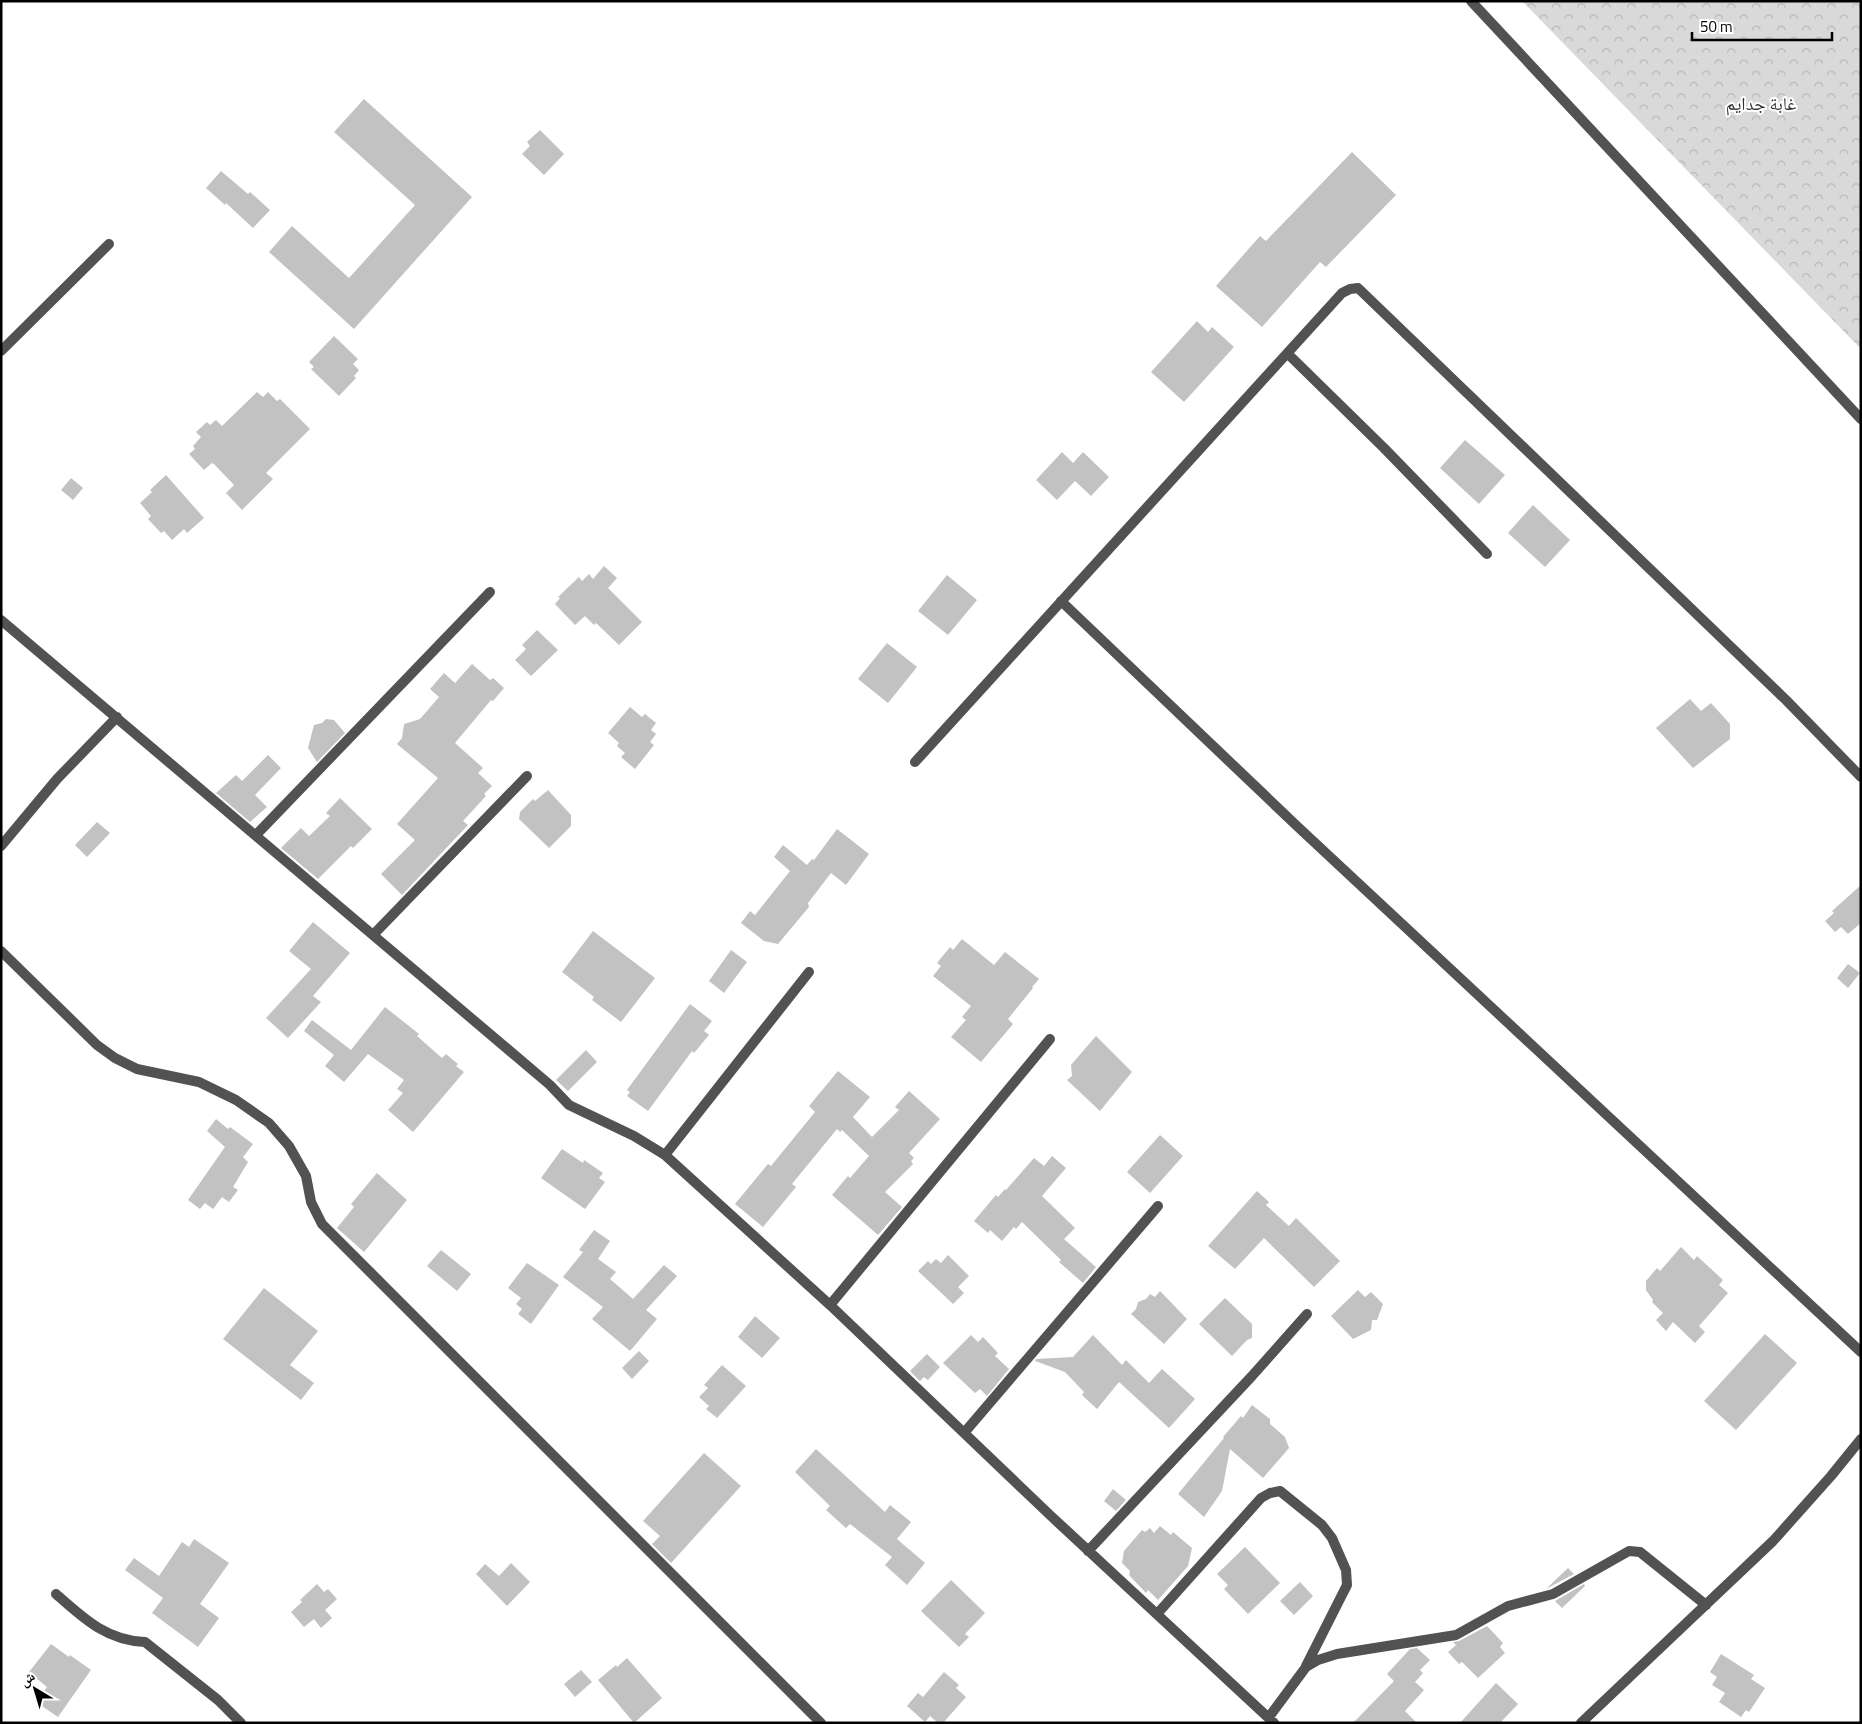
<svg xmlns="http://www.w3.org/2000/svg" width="1862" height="1724" font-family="'Titillium Web','Noto Naskh Arabic',sans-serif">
  <defs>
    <pattern id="forest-crowns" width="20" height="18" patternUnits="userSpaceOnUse" patternTransform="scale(1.25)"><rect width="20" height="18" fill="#d9d9d9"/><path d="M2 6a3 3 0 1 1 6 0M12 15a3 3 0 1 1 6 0" fill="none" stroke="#b8b8b8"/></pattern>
  </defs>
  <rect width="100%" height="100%" fill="#fff"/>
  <path fill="url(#forest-crowns)" d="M1522 1H1861V349Z"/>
  <path fill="#c2c2c2" d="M364 99 472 197 354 329 269 252 292 226 349 278 415 205 334 132Z
    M540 130 564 154 544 175 522 154 530 146 527 142Z
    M1352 152 1396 195 1326 267 1320 262 1262 327 1216 286 1260 236 1266 241Z
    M221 171 248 194 250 192 270 210 253 228 226 203 225 205 206 188Z
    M1197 321 1208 332 1212 327 1234 347 1184 402 1151 372Z
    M334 336 358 359 353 364 359 370 354 376 356 378 339 396 311 369 314 367 309 362Z
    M257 392 263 397 268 392 277 401 280 399 310 429 266 473 273 479 242 510 226 493 234 485 214 464 212 463 204 470 189 454 195 449 193 446 201 437 196 432 207 422 210 425 216 420 222 426Z
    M1465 440 1505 475 1479 504 1440 468Z
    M1062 452 1073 463 1083 452 1109 477 1091 496 1075 481 1057 500 1036 480Z
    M166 475 204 518 187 533 184 529 172 540 164 531 161 533 148 519 151 516 140 503 152 492 150 490Z
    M71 478 83 488 73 500 61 490Z
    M1533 505 1570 540 1545 567 1508 533Z
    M604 566 617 578 608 588 642 622 619 645 596 623 594 625 585 616 575 625 555 604 560 598 558 597 579 577 582 581 589 574 593 579Z
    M947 575 977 600 948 635 918 611Z
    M537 630 558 650 531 676 515 660 526 649 522 645Z
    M887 643 917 667 888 703 858 679Z
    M472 664 490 680 493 678 504 688 493 701 491 700 455 743 483 768 478 773 492 786 484 794 486 796 463 821 468 825 402 895 381 874 415 840 397 824 438 778 397 744 402 738 404 724 420 719 439 697 430 689 444 673 455 683Z
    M1690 699 1701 711 1711 703 1730 724V739L1693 768 1656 728Z
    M630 707 642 717 645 714 656 723 651 730 656 734 650 742 654 745 635 769 621 757 625 753 617 746 619 743 608 733Z
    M326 719 334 720 345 733 317 762 308 748 314 725 322 723Z
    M268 755 281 768 255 795 267 807 250 822 216 793 236 775 242 781Z
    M548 790 571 815V826L549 848 519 819 520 812 533 799 535 801Z
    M340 798 372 829 353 848 351 846 318 879 281 848 301 828 309 836 330 816 326 813Z
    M97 822 110 833 87 857 75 845Z
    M837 829 869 854 846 885 831 873 808 903 809 907 778 944 764 941 741 923 750 911 755 915 790 871 774 857 783 845 807 865 812 859 814 860Z
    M1861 885V923L1848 934 1841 927 1835 932 1825 921 1834 913 1832 911Z
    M313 922 350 953 313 996 321 1002 288 1038 266 1018 311 969 289 951Z
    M593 931 655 978 621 1022 592 1000 594 997 562 972Z
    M962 939 994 965 1005 952 1039 979 1032 987 1033 988 1008 1019 1013 1024 981 1062 951 1037 966 1020 962 1017 971 1006 933 976 941 966 937 963 950 947 953 950Z
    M731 950 747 962 724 993 709 981Z
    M1848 964 1860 973 1848 988 1837 978Z
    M690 1004 712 1021 704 1031 709 1035 694 1053 692 1051 648 1111 627 1096 630 1092 627 1090Z
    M385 1007 419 1034 417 1036 442 1058 446 1054 458 1064 456 1066 464 1072 413 1132 388 1110 403 1093 397 1089 404 1080 368 1054 344 1082 325 1066 334 1055 304 1031 312 1020 351 1050Z
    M1096 1036 1132 1072 1100 1111 1067 1080 1072 1076 1071 1065Z
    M586 1050 597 1062 568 1091 556 1080Z
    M838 1071 870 1097 853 1117 872 1137 899 1110 895 1107 909 1091 940 1119 909 1153 914 1158 911 1161 913 1164 885 1192 902 1207 878 1235 832 1195 848 1176 850 1178 869 1156 842 1130 840 1132 837 1129 792 1184 796 1187 763 1227 735 1204 768 1164 771 1166 815 1112 809 1106Z
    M216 1119 228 1129 230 1127 253 1144 243 1157 248 1162 233 1187 238 1190 229 1202 222 1197 213 1209 205 1203 200 1209 188 1200 225 1147 207 1131Z
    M1160 1135 1183 1156 1150 1193 1127 1172Z
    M562 1149 583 1163 584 1160 603 1173 599 1178 605 1182 585 1209 541 1178Z
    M1052 1156 1066 1168 1042 1196 1075 1228 1064 1239 1096 1267 1083 1283 1059 1262 1061 1260 1022 1222 1016 1229 1014 1227 1002 1241 990 1230 988 1233 974 1221 996 1195 998 1197 1005 1189 1006 1190 1034 1158 1044 1166Z
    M377 1173 407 1200 364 1252 337 1228 354 1207 351 1204Z
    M1257 1191 1269 1202 1266 1205 1289 1226 1296 1218 1340 1261 1314 1287 1264 1238 1235 1269 1208 1246Z
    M594 1230 610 1241 598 1259 616 1272 610 1279 633 1299 664 1265 677 1276 646 1310 657 1319 630 1351 592 1319 603 1307 563 1277 583 1252 579 1250Z
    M1681 1247 1694 1260 1697 1256 1723 1280 1719 1285 1728 1293 1699 1326 1705 1332 1695 1343 1673 1322 1666 1331 1656 1320 1663 1313 1652 1302 1653 1300 1646 1290V1281L1657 1268 1660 1271Z
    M441 1250 471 1274 457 1291 427 1266Z
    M948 1255 969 1276 958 1287 964 1293 953 1304 918 1271 928 1261 931 1264 936 1259 941 1263Z
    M527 1263 559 1285 531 1324 518 1314 522 1309 516 1304 521 1298 508 1288Z
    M264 1288 318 1331 290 1365 314 1383 301 1400 223 1339Z
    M1358 1290 1365 1297 1371 1292 1383 1304 1377 1320H1372L1371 1330 1353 1339 1331 1316Z
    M1160 1291 1187 1319 1164 1344 1131 1314 1136 1309 1138 1302 1146 1299 1150 1294 1155 1297Z
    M1225 1298 1252 1324V1338L1247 1340 1232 1356 1199 1324Z
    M755 1316 780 1338 762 1358 738 1337Z
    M1765 1334 1797 1363 1736 1430 1704 1401Z
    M971 1335 978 1342 983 1337 998 1353 995 1356 1009 1369 987 1396 980 1389 975 1393 943 1363Z
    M1093 1335 1122 1365 1126 1360 1149 1383 1162 1369 1195 1399 1169 1428 1119 1382 1097 1409 1082 1395 1084 1392 1065 1372 1035 1361 1036 1359 1073 1357Z
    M639 1351 649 1361 632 1379 622 1368Z
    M927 1354 940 1367 928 1380 924 1377 920 1381 910 1371Z
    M722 1365 746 1386 717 1418 706 1409 709 1406 699 1397 708 1388 704 1385Z
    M1252 1405 1270 1419V1424L1285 1437 1289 1448 1263 1478 1230 1449 1222 1491 1204 1517 1178 1494 1224 1438 1223 1437 1241 1416 1243 1418Z
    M816 1449 885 1512 890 1505 911 1522 897 1539 925 1563 907 1585 885 1565 892 1557 850 1524 846 1528 826 1510 830 1506 795 1472Z
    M704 1453 741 1486 671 1563 652 1544 660 1536 643 1521Z
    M1113 1489 1126 1500 1116 1511 1104 1501Z
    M1160 1526 1171 1535 1173 1532 1192 1548 1188 1566 1158 1600 1148 1590 1146 1593 1129 1575 1130 1571 1122 1563 1124 1551 1142 1530 1145 1532 1150 1528 1154 1533Z
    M194 1539 229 1563 200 1604 219 1618 198 1647 152 1613 163 1598 125 1570 134 1558 159 1576 182 1542 189 1547Z
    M1245 1547 1280 1583 1248 1614 1224 1589 1228 1585 1217 1574Z
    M511 1563 530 1582 507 1606 476 1574 485 1564 499 1576Z
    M1568 1568 1574 1574 1546 1589Z
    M951 1580 985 1613 965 1634 969 1637 959 1647 921 1611Z
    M1300 1582 1313 1596 1294 1615 1280 1601Z
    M317 1584 324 1592 328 1589 337 1599 325 1610 332 1618 321 1628 314 1619 304 1627 291 1612 302 1602 300 1600Z
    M1584 1584 1585 1586 1562 1608 1555 1601Z
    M1487 1626 1503 1643 1500 1647 1505 1653 1478 1678 1462 1662 1459 1664 1448 1652 1456 1645 1453 1642 1459 1641Z
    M51 1644 69 1657 70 1655 91 1670 58 1717 36 1702 47 1687 29 1672Z
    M1417 1648 1430 1660 1420 1670 1423 1673 1415 1682 1424 1690 1405 1711 1417 1723H1353L1394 1681 1387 1674 1410 1649Z
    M1721 1654 1754 1675 1751 1679 1765 1688 1749 1712 1746 1710 1741 1717 1719 1702 1725 1693 1712 1685 1717 1677 1710 1672Z
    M627 1658 662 1698 634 1723 598 1680 616 1665 617 1667Z
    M581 1670 592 1682 575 1697 564 1684Z
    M944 1672 959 1685 956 1688 966 1697 943 1723H938L930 1716 925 1722 907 1706 918 1693 923 1697Z
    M1496 1683 1518 1704 1500 1723H1460Z"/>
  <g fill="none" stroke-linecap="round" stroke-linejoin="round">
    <path stroke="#525252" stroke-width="10" d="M1471 1 1861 419
      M1 351 109 244
      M1288 354 1384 448 1487 554
      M1061 601 1298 827 1861 1352
      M1 620 550 1085 569 1105 634 1136 665 1155 830 1305 1051 1516 1274 1723
      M915 762 1342 293 1350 289 1358 288 1786 700 1861 777
      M256 835 490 592
      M1 846 57 779 117 717
      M373 935 527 776
      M1 951 97 1045 115 1058 137 1069 199 1082 236 1100 269 1123 289 1146 306 1176 311 1202 322 1224 821 1723
      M665 1155 809 972
      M830 1305 1050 1039
      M964 1433 1158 1206
      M1088 1551 1252 1376 1307 1314
      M56 1594C83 1618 107 1641 145 1642L218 1700 241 1723
      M1157 1614 1261 1498 1270 1493 1280 1491 1322 1525 1332 1538 1346 1570 1347 1585 1306 1666
      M1269 1717 1306 1667 1318 1660 1337 1654 1456 1635 1508 1606 1553 1594 1629 1551 1640 1552 1706 1605"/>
    <path stroke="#525252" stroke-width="10" d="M1581 1723 1773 1541 1831 1476 1861 1439"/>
  </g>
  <g text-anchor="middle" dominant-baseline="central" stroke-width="4" stroke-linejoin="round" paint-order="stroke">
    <g font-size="18" fill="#303030" stroke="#fff">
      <text x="1761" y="103">غابة جدايم</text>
    </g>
  </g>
  <rect width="1862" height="1724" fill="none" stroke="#000000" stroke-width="5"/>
  <g transform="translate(35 1689) rotate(322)" stroke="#ffffff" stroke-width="4" paint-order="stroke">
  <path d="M0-4L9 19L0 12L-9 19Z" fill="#000000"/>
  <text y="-8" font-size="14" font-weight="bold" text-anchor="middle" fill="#000000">ش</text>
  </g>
  <path d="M1692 32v8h140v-8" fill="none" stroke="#000000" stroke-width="2.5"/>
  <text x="1700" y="32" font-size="15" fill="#000000" stroke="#ffffff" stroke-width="4" paint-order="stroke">50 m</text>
</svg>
